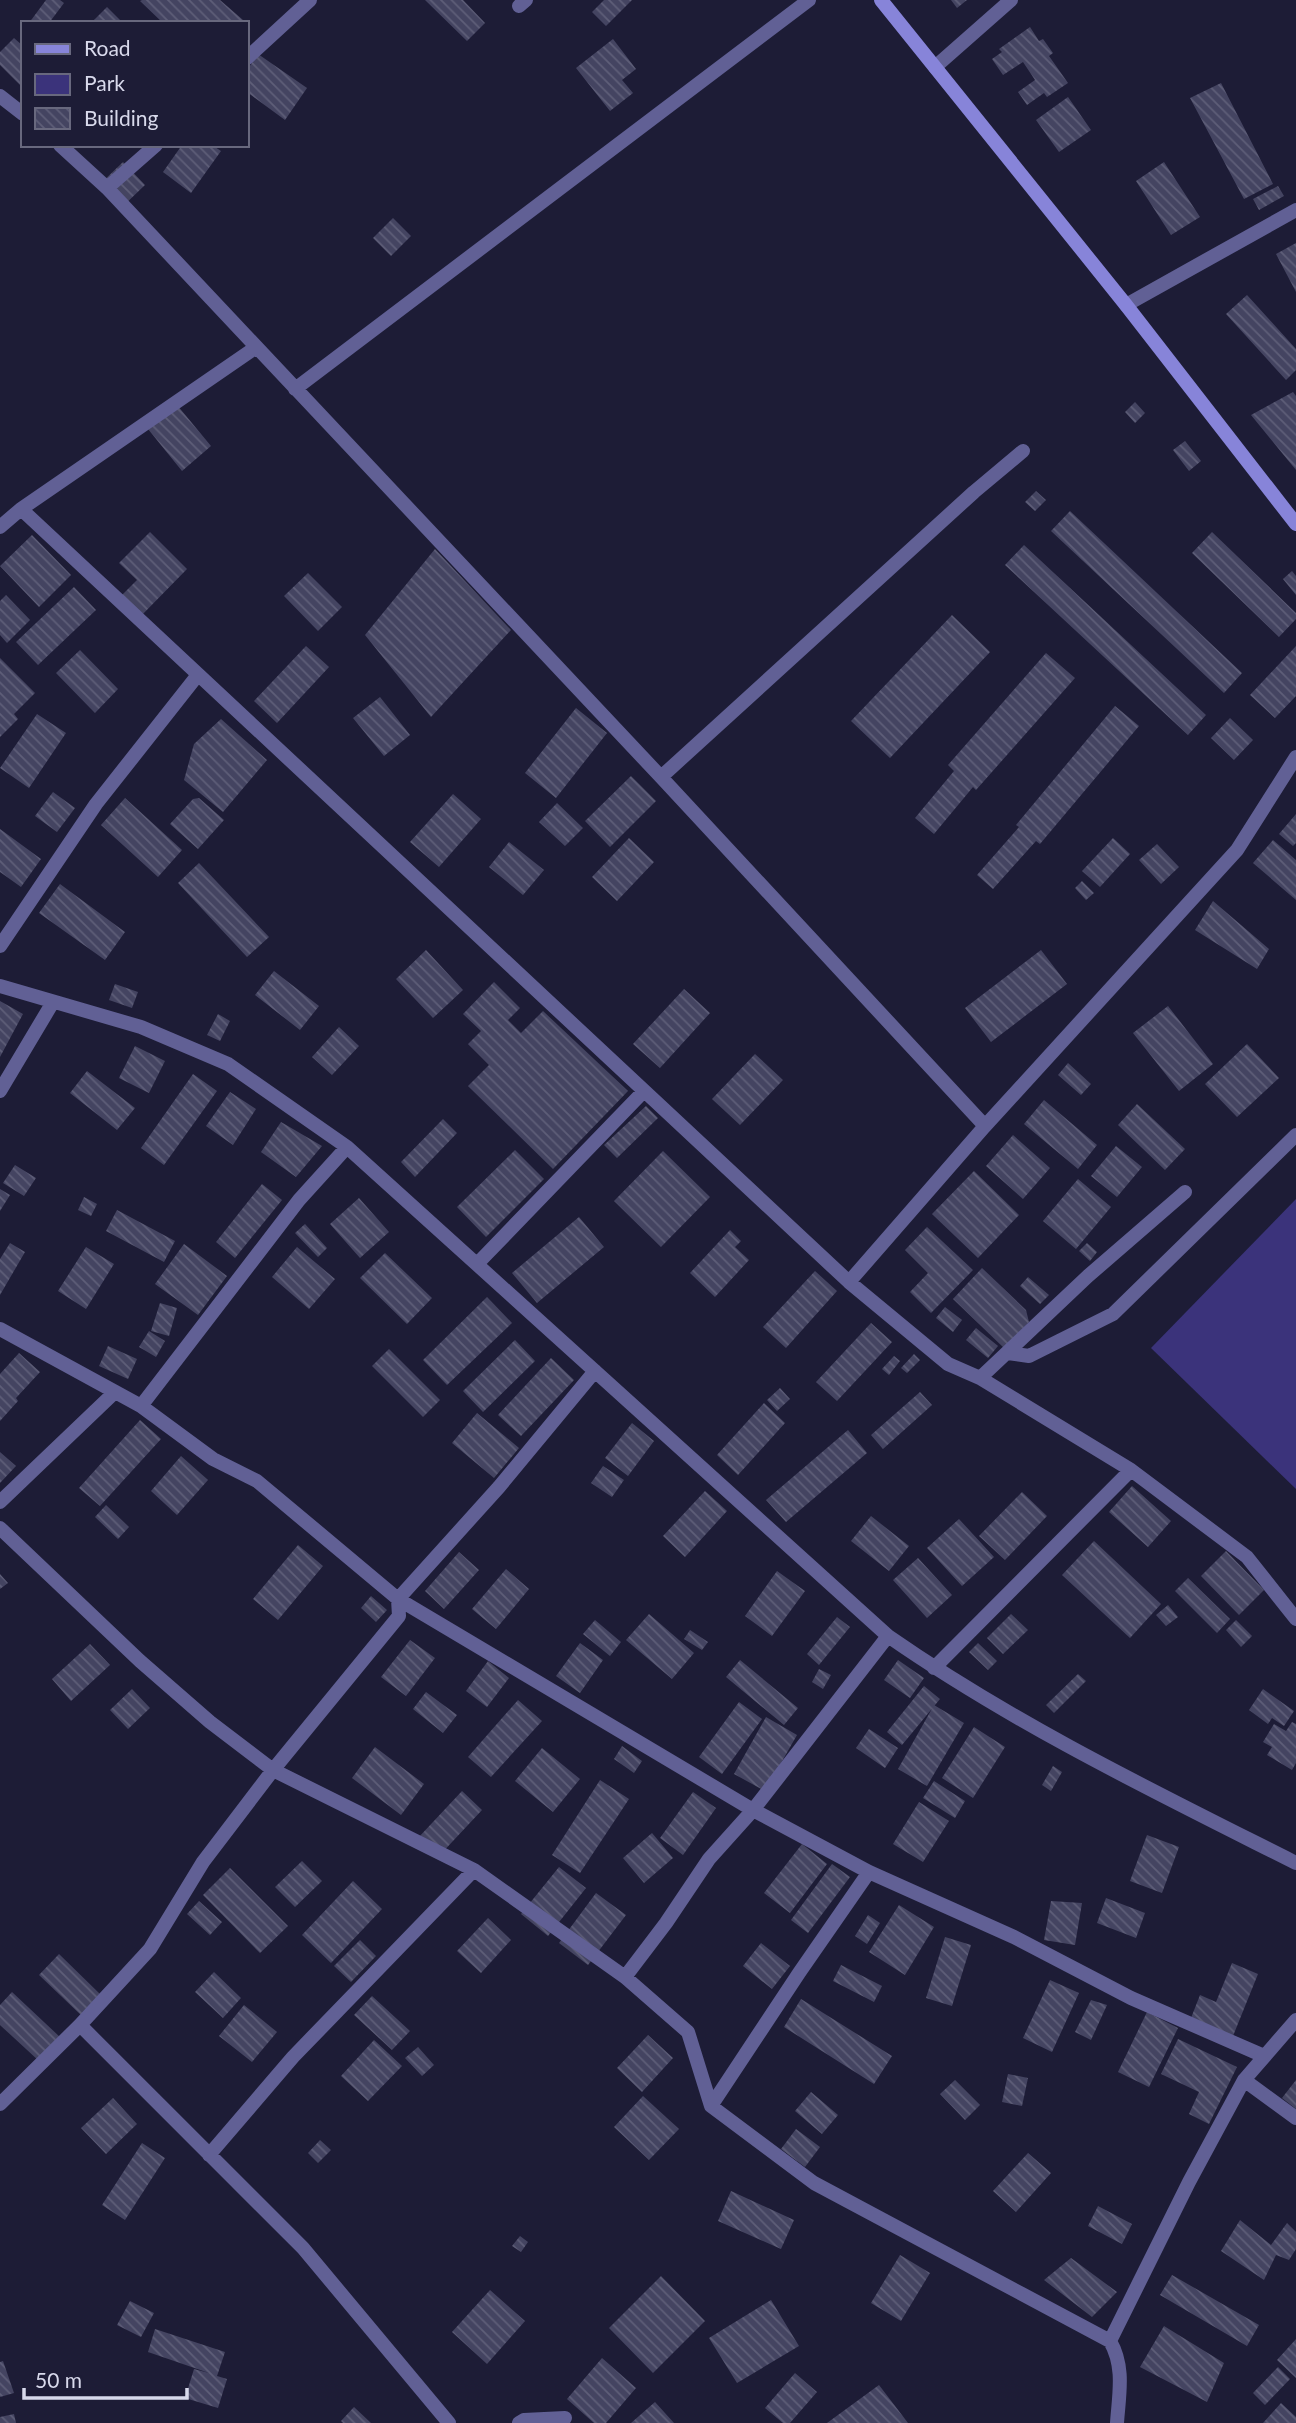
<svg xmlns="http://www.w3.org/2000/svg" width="1296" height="2423" font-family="Lato,sans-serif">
  <defs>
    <pattern id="building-back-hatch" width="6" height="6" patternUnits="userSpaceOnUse" patternTransform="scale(1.75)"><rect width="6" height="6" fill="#444461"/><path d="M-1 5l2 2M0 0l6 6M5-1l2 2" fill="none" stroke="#5e5e78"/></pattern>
  </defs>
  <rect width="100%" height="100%" fill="#1d1c36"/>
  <path fill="#3b337b" d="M1296 1199V1489L1151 1348Z"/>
  <path fill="url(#building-back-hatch)" d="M46 0H60L64 3 49 23H29Z
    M142 0H220L243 20 240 23H163L140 1Z
    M425 0H463L485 23 467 41Z
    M604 0H632L606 26 592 12Z
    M951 0H967L957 8Z
    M107 7 123 23H91Z
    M1030 27 1039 41 1043 39 1053 53 1049 56 1068 83 1047 97 1044 93 1027 105 1018 92 1035 80 1023 62 1003 75 992 59 1002 52 999 49Z
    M14 38 23 46V83L20 85 0 65V52Z
    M613 39 636 69 622 80 633 93 610 111 576 68Z
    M258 54 307 88 285 120 247 92V70Z
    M1221 83 1273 184 1244 199 1190 98Z
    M1068 97 1091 130 1059 152 1036 120Z
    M182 145H212L221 151 191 193 163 172Z
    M123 162 145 185 120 209 98 186Z
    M1164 162 1200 217 1171 235 1136 181Z
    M1278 186 1284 196 1259 210 1253 199Z
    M393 218 411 236 391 256 373 238Z
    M1296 243V292L1276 254Z
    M1247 295 1296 349V370L1286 380 1226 314Z
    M1293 392 1296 396V470L1251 415Z
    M1135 402 1145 413 1135 423 1125 412Z
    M177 405 211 446 182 471 148 429Z
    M1185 441 1201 461 1189 471 1173 450Z
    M1036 491 1046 500 1035 511 1025 502Z
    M1070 511 1242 673 1224 693 1051 531Z
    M150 532 187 569 141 616 121 596 137 580 119 563Z
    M1212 532 1296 613V619L1279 637 1192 553Z
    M32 535 71 575 39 607 0 566Z
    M1024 545 1206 715 1188 735 1005 565Z
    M435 549 511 630 431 717 365 635Z
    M1292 571 1296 576V595L1283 579Z
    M308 573 342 607 318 631 284 596Z
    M74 587 96 610 38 665 16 642Z
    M6 595 30 620 7 643 0 635V601Z
    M952 615 990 652 890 758 851 721Z
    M306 646 329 667 277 723 254 701Z
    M1296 646V696L1275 718 1250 695Z
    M80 650 118 689 95 713 56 673Z
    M1046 653 1075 678 976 790 973 787 934 834 915 818 954 771 948 765Z
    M0 658 35 693 14 714 18 719 0 737Z
    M380 697 410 735 384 756 353 718Z
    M1115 706 1139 726 1040 844 1036 841 993 889 977 875 1019 827 1016 825Z
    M576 708 607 733 556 798 525 773Z
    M37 714 66 733 29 788 0 768Z
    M1230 718 1253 740 1234 760 1211 738Z
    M221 719 267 760 223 812 184 780 194 744Z
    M631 776 656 801 610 847 585 821Z
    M53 792 75 808 57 832 35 816Z
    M453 794 481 819 439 867 410 842Z
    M125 798 182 850 158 877 101 825Z
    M199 798 224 820 198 849 170 824 193 799Z
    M557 803 583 828 565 846 539 822Z
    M1296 814V843L1293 846 1279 834Z
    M0 829 41 859 21 887 0 872Z
    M629 838 654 862 617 901 592 877Z
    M1113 838 1130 854 1100 887 1082 871Z
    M1273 840 1296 860V900L1253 863Z
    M509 842 544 870 523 895 489 867Z
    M1157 844 1179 867 1161 884 1139 860Z
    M199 863 269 937 247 957 178 883Z
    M1082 881 1094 893 1086 900 1075 888Z
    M60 884 125 932 105 960 39 913Z
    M1213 901 1269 949 1257 969 1195 930Z
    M426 950 463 990 433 1018 396 979Z
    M1041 950 1067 984 991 1042 965 1008Z
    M274 971 319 1006 300 1030 255 995Z
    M494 982 520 1008 508 1020 521 1033 543 1011 628 1091 553 1169 468 1086 489 1065 468 1044 481 1031 463 1014Z
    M115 984 138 992 132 1008 109 1000Z
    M684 989 710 1013 660 1068 633 1044Z
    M0 1001 23 1014 0 1057Z
    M1168 1006 1213 1064 1179 1091 1133 1033Z
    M218 1014 230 1021 220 1041 207 1035Z
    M339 1027 359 1046 332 1075 312 1057Z
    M1247 1044 1279 1078 1237 1117 1205 1084Z
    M135 1046 165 1061 149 1093 119 1078Z
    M755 1054 783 1080 740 1125 712 1099Z
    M1068 1063 1091 1084 1081 1095 1058 1075Z
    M87 1071 135 1108 117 1130 70 1093Z
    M193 1074 217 1091 164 1165 141 1148Z
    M230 1092 256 1109 233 1145 206 1126Z
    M1044 1100 1097 1145 1078 1169 1024 1124Z
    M1137 1104 1185 1149 1165 1170 1118 1125Z
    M646 1106 658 1118 617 1158 604 1145Z
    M443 1119 457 1133 415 1177 401 1162Z
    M281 1122 322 1146 296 1177 261 1152Z
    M1013 1135 1050 1168 1023 1199 986 1166Z
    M1116 1146 1142 1167 1117 1197 1091 1176Z
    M515 1150 544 1179 486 1237 457 1207Z
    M663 1151 710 1197 661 1247 614 1201Z
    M15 1165 36 1178 24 1196 3 1183Z
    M974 1171 1019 1215 978 1258 932 1214Z
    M1078 1179 1111 1207 1076 1249 1043 1221Z
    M262 1184 282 1200 235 1258 216 1242Z
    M0 1189 10 1195 0 1211Z
    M84 1197 97 1204 91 1216 78 1210Z
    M359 1198 389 1232 360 1258 330 1224Z
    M117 1210 175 1241 164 1262 106 1231Z
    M579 1217 604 1247 537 1303 512 1273Z
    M305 1224 327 1248 318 1257 295 1233Z
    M927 1227 973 1270 931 1313 910 1292 928 1273 905 1250Z
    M730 1230 741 1241 735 1247 749 1260 715 1297 690 1273Z
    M10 1243 25 1252 0 1295V1259Z
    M1087 1243 1097 1252 1090 1261 1079 1251Z
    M184 1244 227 1276 198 1315 155 1284Z
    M86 1247 114 1264 86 1309 58 1291Z
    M297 1247 335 1279 309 1309 272 1277Z
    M385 1253 432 1298 407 1324 360 1278Z
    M982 1268 1026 1310 1029 1322 1004 1348 953 1299Z
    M815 1271 837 1291 786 1348 763 1327Z
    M1028 1277 1049 1295 1040 1304 1020 1286Z
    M487 1297 512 1323 447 1385 423 1360Z
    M160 1303 177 1308 169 1336 151 1331Z
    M945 1307 962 1320 953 1332 936 1318Z
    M871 1323 892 1342 837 1401 816 1382Z
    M976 1328 998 1346 988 1358 966 1340Z
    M149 1331 165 1341 156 1357 139 1347Z
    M515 1340 535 1361 483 1412 463 1391Z
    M108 1346 137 1359 128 1379 99 1366Z
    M389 1349 440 1400 423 1417 372 1366Z
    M19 1353 40 1372 16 1398 18 1401 0 1421V1374Z
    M914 1354 920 1360 907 1373 901 1368Z
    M894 1356 900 1361 889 1375 882 1369Z
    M551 1358 574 1380 521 1436 498 1415Z
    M780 1388 790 1399 777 1411 767 1400Z
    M920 1392 932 1405 883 1449 871 1435Z
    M764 1403 785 1423 738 1475 717 1455Z
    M477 1413 519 1448 494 1478 452 1443Z
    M140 1420 161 1439 100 1506 79 1488Z
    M632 1423 654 1441 628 1476 605 1458Z
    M848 1430 867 1453 786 1522 766 1500Z
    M0 1452 16 1466 0 1483Z
    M181 1456 208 1480 177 1515 151 1491Z
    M603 1466 624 1480 612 1497 591 1483Z
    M1132 1486 1171 1521 1148 1547 1109 1512Z
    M705 1491 727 1511 685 1557 663 1536Z
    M1022 1492 1047 1516 1005 1560 979 1536Z
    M106 1505 129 1527 118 1539 95 1517Z
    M871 1516 909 1546 889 1571 851 1541Z
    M959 1519 994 1557 962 1586 927 1548Z
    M1094 1541 1161 1604 1130 1638 1062 1575Z
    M298 1545 323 1566 278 1620 253 1599Z
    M1226 1551 1264 1590 1239 1615 1201 1576Z
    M459 1552 479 1570 444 1609 425 1591Z
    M918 1558 952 1595 927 1618 893 1580Z
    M506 1569 529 1589 496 1629 472 1609Z
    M777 1571 805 1591 772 1636 745 1616Z
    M0 1574 8 1583 0 1589Z
    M1188 1578 1230 1619 1217 1633 1175 1591Z
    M371 1596 387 1610 376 1622 361 1608Z
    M1168 1605 1178 1617 1166 1626 1156 1615Z
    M649 1614 694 1653 672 1679 626 1640Z
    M1011 1614 1028 1630 1003 1654 987 1638Z
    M837 1617 850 1627 819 1665 807 1654Z
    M595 1620 621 1642 610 1656 583 1634Z
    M1236 1620 1252 1636 1241 1647 1226 1630Z
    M690 1630 708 1642 702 1650 684 1639Z
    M410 1640 435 1658 406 1696 381 1677Z
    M580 1643 603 1660 580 1693 556 1676Z
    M978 1643 997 1661 988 1670 969 1652Z
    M90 1644 110 1665 71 1701 52 1679Z
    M740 1660 798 1708 784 1725 726 1677Z
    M898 1660 924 1678 910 1698 884 1680Z
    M488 1661 509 1678 487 1707 466 1691Z
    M819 1669 831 1675 823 1689 812 1682Z
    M1078 1674 1086 1681 1054 1713 1046 1705Z
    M924 1686 940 1699 902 1745 887 1732Z
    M132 1689 150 1708 128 1729 110 1710Z
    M1263 1689 1294 1711 1284 1726 1272 1718 1268 1724 1249 1710Z
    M426 1692 457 1715 443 1733 413 1709Z
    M518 1700 542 1721 491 1777 468 1757Z
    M739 1702 762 1719 722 1774 699 1757Z
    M934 1705 964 1723 927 1786 898 1769Z
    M766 1717 797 1735 765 1791 734 1774Z
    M1292 1722 1296 1724V1763L1292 1770 1267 1755 1272 1747 1263 1742 1274 1724 1286 1731Z
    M974 1727 1005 1747 973 1798 942 1778Z
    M869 1729 898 1748 885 1768 856 1748Z
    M622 1746 642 1761 634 1773 614 1759Z
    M375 1747 424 1784 401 1815 352 1778Z
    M542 1748 580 1779 553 1812 515 1781Z
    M1053 1766 1062 1772 1051 1791 1042 1785Z
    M600 1780 629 1799 580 1873 552 1855Z
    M934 1781 965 1801 955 1818 923 1798Z
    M462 1791 482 1810 438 1857 418 1838Z
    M693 1792 716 1808 683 1855 660 1838Z
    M919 1802 949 1821 923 1862 893 1844Z
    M652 1833 673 1858 644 1883 623 1858Z
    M1147 1835 1179 1847 1162 1893 1130 1881Z
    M802 1844 827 1864 790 1913 764 1893Z
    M302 1861 322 1881 295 1907 275 1887Z
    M832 1864 850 1877 808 1933 791 1920Z
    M559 1867 586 1888 548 1936 521 1914Z
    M230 1868 288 1926 260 1953 203 1895Z
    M353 1881 382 1909 331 1963 302 1935Z
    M596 1893 626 1915 588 1965 559 1943Z
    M1106 1898 1145 1913 1136 1938 1097 1923Z
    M199 1901 222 1922 210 1935 187 1914Z
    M1051 1901 1082 1903 1075 1945 1044 1940Z
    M899 1905 934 1927 905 1975 869 1952Z
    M868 1915 880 1923 867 1944 855 1936Z
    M488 1918 511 1940 481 1973 457 1951Z
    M945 1937 971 1945 952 2006 926 1998Z
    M360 1940 376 1956 351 1982 334 1966Z
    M761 1943 790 1966 772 1989 743 1966Z
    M59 1954 101 1995 82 2016 39 1975Z
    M1232 1963 1258 1974 1233 2036 1191 2018 1200 1995 1216 2002Z
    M841 1965 882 1986 874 2002 833 1981Z
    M214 1972 241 1998 223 2018 195 1992Z
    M1050 1980 1079 1993 1052 2052 1023 2038Z
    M12 1992 61 2038 39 2061 0 2025V2005Z
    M372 1996 410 2031 392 2050 354 2015Z
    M801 1999 892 2056 874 2084 784 2027Z
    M1091 2000 1107 2005 1091 2040 1075 2032Z
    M244 2005 277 2032 252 2062 219 2036Z
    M1147 2012 1178 2028 1149 2087 1118 2072Z
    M648 2035 673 2058 642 2092 617 2068Z
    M1178 2039 1237 2067 1209 2124 1189 2114 1199 2092 1161 2074Z
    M374 2040 402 2066 368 2101 341 2076Z
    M418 2047 434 2065 422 2076 405 2058Z
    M1008 2074 1028 2078 1022 2106 1002 2102Z
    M955 2080 980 2105 965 2120 940 2094Z
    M1296 2080V2109L1282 2098Z
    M811 2092 838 2115 822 2134 795 2111Z
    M643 2096 679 2129 649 2160 614 2127Z
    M113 2098 137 2124 106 2154 81 2128Z
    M796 2129 820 2147 805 2167 781 2149Z
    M320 2140 331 2150 318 2163 308 2153Z
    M142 2143 165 2158 125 2220 102 2205Z
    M1028 2153 1051 2173 1016 2212 993 2191Z
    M731 2191 794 2220 781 2249 718 2221Z
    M1098 2206 1132 2224 1122 2244 1088 2226Z
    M1240 2220 1271 2245 1287 2223 1296 2232V2249L1289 2260 1276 2255 1264 2280 1221 2251Z
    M520 2236 528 2242 521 2252 512 2246Z
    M900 2255 930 2273 901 2321 871 2303Z
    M1071 2258 1117 2292 1092 2317 1044 2280Z
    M1172 2275 1259 2325 1247 2346 1160 2295Z
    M661 2276 705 2321 653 2373 609 2328Z
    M490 2290 525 2321 487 2364 452 2332Z
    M771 2300 799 2346 737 2383 709 2338Z
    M130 2301 154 2313 141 2337 117 2325Z
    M1164 2326 1224 2363 1207 2402 1140 2367Z
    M155 2329 225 2352 217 2376 227 2379 218 2408 185 2398 194 2369 209 2373 148 2352Z
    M1296 2339V2378L1277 2360Z
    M602 2358 636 2388 606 2423H594L567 2399Z
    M3 2361 14 2393 0 2397V2362Z
    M1278 2367 1290 2379 1265 2405 1253 2393Z
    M795 2373 817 2392 790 2423H783L765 2408Z
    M879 2385 908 2423H827Z
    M655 2402 674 2423H631Z
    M1281 2403 1296 2417V2423H1263Z
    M354 2407 371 2423H343L341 2421Z
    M14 2414 16 2423H0V2417Z"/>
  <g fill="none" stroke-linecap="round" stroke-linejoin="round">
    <path stroke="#616095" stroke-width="14" d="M519 6 526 0
      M247 58 310 0
      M935 67 1011 0
      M0 96 23 114
      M60 145 107 188 661 777 985 1126
      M107 188 156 145
      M1126 305 1296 210
      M295 389 809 0
      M21 509 849 1282 948 1364 980 1378 1131 1470 1247 1557 1296 1619
      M0 527 21 509 255 348
      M661 777 974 492 1023 451
      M0 946 96 804 197 676
      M0 986 141 1027 228 1064 347 1147 888 1636C1016 1725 1157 1793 1296 1863
      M0 1091 53 1002
      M477 1264 644 1091
      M849 1282 985 1126 1237 850 1296 757
      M0 1329 141 1406 213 1459 257 1481 398 1599 753 1810 869 1872 1014 1937 1131 1998 1264 2056
      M1008 1353 1029 1356 1113 1314 1296 1135
      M980 1378 1088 1276 1185 1192
      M141 1406 299 1200 347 1147
      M0 1502 115 1392
      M0 1528 140 1661 210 1722 273 1770 474 1870 625 1977 688 2032 711 2106 814 2183 1110 2341 1189 2182 1244 2080 1296 2020
      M934 1668 1131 1470
      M625 1977 666 1923 709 1859 753 1810 888 1636
      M80 2025 303 2248 449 2423
      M1244 2080 1296 2118
      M0 2104 80 2025 150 1949 203 1862 273 1770 399 1616 398 1599 499 1487 595 1371
      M711 2106 799 1973 869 1872
      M209 2155 293 2057 474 1870
      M1110 2341C1125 2367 1119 2394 1117 2423
      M519 2423 524 2420 565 2418"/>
    <path stroke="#8784d9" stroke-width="14" d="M881 0 1126 305 1296 524"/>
  </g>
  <rect x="21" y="21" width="228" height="126" fill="#1d1c36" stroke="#68687e" stroke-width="2"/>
  <rect x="35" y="44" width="35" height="10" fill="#8784d9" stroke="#68687e" stroke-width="2"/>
  <text x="84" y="56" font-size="21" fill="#d8d9eb">Road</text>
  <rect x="35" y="74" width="35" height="21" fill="#3b337b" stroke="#68687e" stroke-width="2"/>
  <text x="84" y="91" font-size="21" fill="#d8d9eb">Park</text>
  <rect x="35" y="108" width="35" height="21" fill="url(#building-back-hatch)" stroke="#68687e" stroke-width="2"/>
  <text x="84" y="126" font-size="21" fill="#d8d9eb">Building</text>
  <path d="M24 2388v10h163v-10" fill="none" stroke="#d8d9eb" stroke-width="3.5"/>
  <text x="35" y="2388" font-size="21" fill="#d8d9eb" stroke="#1d1c36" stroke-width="5" paint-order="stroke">50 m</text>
</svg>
